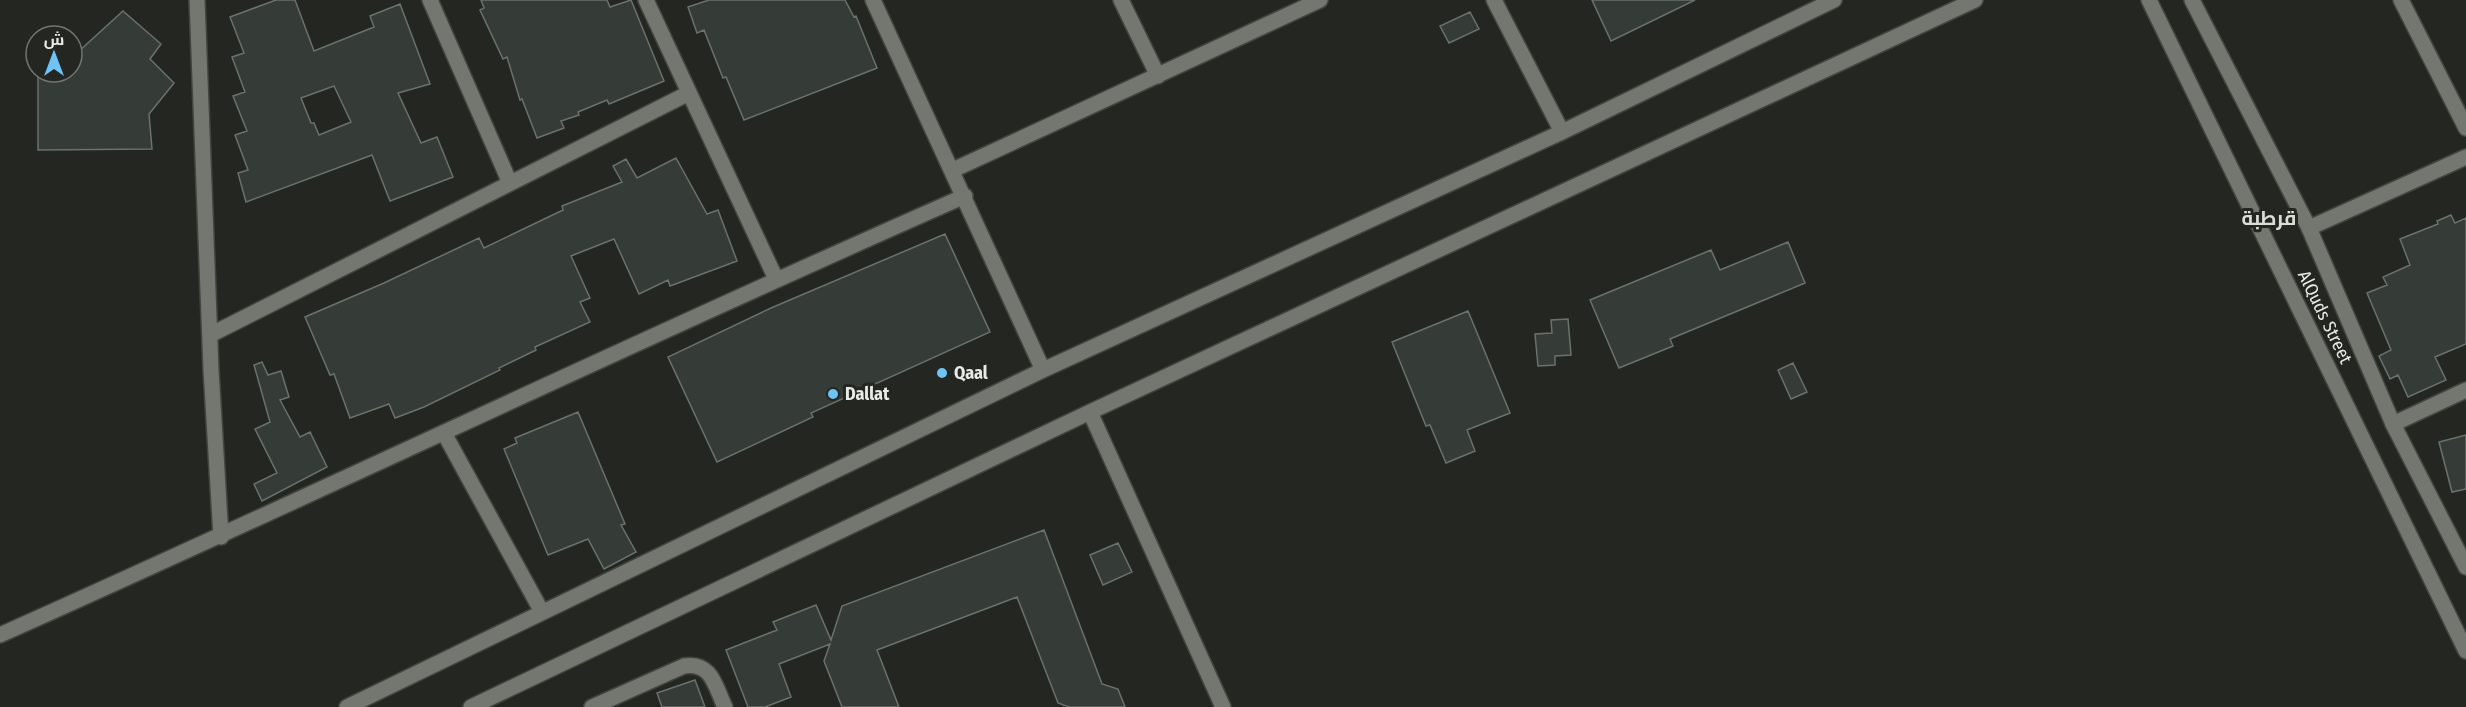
<svg xmlns="http://www.w3.org/2000/svg" width="2466" height="707" font-family="'Fira Sans Condensed',Cairo,sans-serif">
  <rect width="100%" height="100%" fill="#242721"/>
  <path fill="#353b36" stroke="#6a726c" stroke-width="1.5" fill-rule="evenodd" d="M276 0H295L314 51 374 27 370 16 400 4 430 84 398 93 421 143 437 137 453 177 390 201 372 155 246 202 238 173 248 170 235 135 247 131 233 96 245 92 232 57 244 53 230 17ZM334 86 351 122 319 135 314 123H311L301 98Z
    M481 0H607L610 7 631 0 664 81 609 104 607 100 578 112 579 115 561 121 564 128 537 138 522 99 520 100 507 57 503 59 480 10 484 8Z
    M709 0H845L854 17 856 16 877 68 744 120 726 77 723 78 704 30 697 33 688 7Z
    M1592 0H1695L1611 41Z
    M123 11 161 44 150 59 174 83 149 114 152 149 38 150V72H72V52H78Z
    M1470 12 1479 29 1449 43 1440 26Z
    M676 158 707 214 718 210 737 261 670 286 668 280 639 294 614 239 571 256 590 298 580 302 590 322 535 347 536 350 499 368 500 370 424 407 395 418 389 404 350 418 334 374 330 375 305 317 384 283 479 238 484 248 563 210 562 206 622 182 613 166 626 159 637 178Z
    M2451 215 2455 223 2466 218V344L2435 357 2446 380 2408 397 2398 375 2390 379 2379 356 2391 350 2367 293 2387 285 2383 277 2410 265 2400 239 2438 224 2437 221Z
    M945 234 990 332 811 413 813 417 717 462 668 357 771 308Z
    M1788 242 1805 283 1670 339 1673 346 1619 368 1590 300 1711 250 1720 270Z
    M1468 311 1510 413 1467 430 1475 451 1446 463 1430 425 1426 426 1392 342Z
    M1568 319 1571 355 1555 356V365L1538 366 1535 334 1552 333 1551 320Z
    M262 362 268 375 281 371 289 397 280 400 300 437 310 432 327 467 262 501 254 484 277 473 255 429 270 422 254 365Z
    M1793 363 1807 392 1791 399 1778 370Z
    M578 412 625 524 621 525 636 552 604 569 588 539 548 555 504 449 517 443 515 438Z
    M2466 435V489L2452 492 2439 442Z
    M1044 530 1102 684 1118 689 1125 707H1069L1058 703 1017 597 877 650 899 707H842L824 661 830 644 779 664 791 697 765 707H748L726 650 777 630 773 622 816 605 831 640 842 606Z
    M1118 543 1132 572 1103 585 1090 555Z
    M695 680 705 707H662L657 693Z"/>
  <g fill="none" stroke-linecap="round" stroke-linejoin="round">
    <defs>
      <path id="street" d="M197 0 211 370 221 537
        M430 0 510 183
        M646 0 776 279
        M873 0 1043 370
        M1121 0 1158 76
        M1494 0 1562 132
        M2401 0 2466 128
        M953 170 1320 0
        M2309 228 2466 157
        M210 335 689 93
        M1090 412 1223 707
        M2393 424 2466 390
        M444 433 542 612
        M0 635C323 491 641 338 965 196
        M347 707 1043 370 1562 132 1834 0
        M471 707 1090 412 1975 0
        M592 707 684 666C712 662 715 686 725 707"/>
      <path id="secondary" d="M2149 0 2466 651
        M2192 0 2309 228 2393 424 2466 567"/>
    </defs>
    <use href="#street" stroke="#42453f" stroke-width="18"/>
    <use href="#secondary" stroke="#42453f" stroke-width="18"/>
    <use href="#street" stroke="#73776f" stroke-width="15"/>
    <use href="#secondary" stroke="#73776f" stroke-width="15"/>
  </g>
  <g fill="#6fc2f4" stroke="#242721" stroke-width="2">
    <circle cx="942" cy="373" r="6"/>
    <circle cx="833" cy="394" r="6"/>
  </g>
  <g text-anchor="middle" dominant-baseline="central" stroke-width="6" stroke-linejoin="round" paint-order="stroke">
    <g font-size="18" fill="#e8ebe6" stroke="#242721">
      <text transform="translate(2325 317) rotate(64)">AlQuds Street</text>
    </g>
    <g font-size="18" font-weight="bold" fill="#e8ebe6" stroke="#242721" text-anchor="start">
      <text x="954" y="373">Qaal</text>
      <text x="845" y="394">Dallat</text>
    </g>
    <g font-size="20" font-weight="bold" fill="#dadfd7" stroke="#242721">
      <text x="2269" y="218">قرطبة</text>
    </g>
  </g>
  <g transform="translate(54 54)"><circle r="28" fill="#242721" stroke="#727570" stroke-width="1.5"/>
  <path d="M0-4.5L10 22L0 15L-10 22Z" fill="#6fc2f4"/>
  <text y="-9" font-size="16" font-weight="bold" text-anchor="middle" fill="#e8ebe6">ش</text>
  </g>
</svg>
